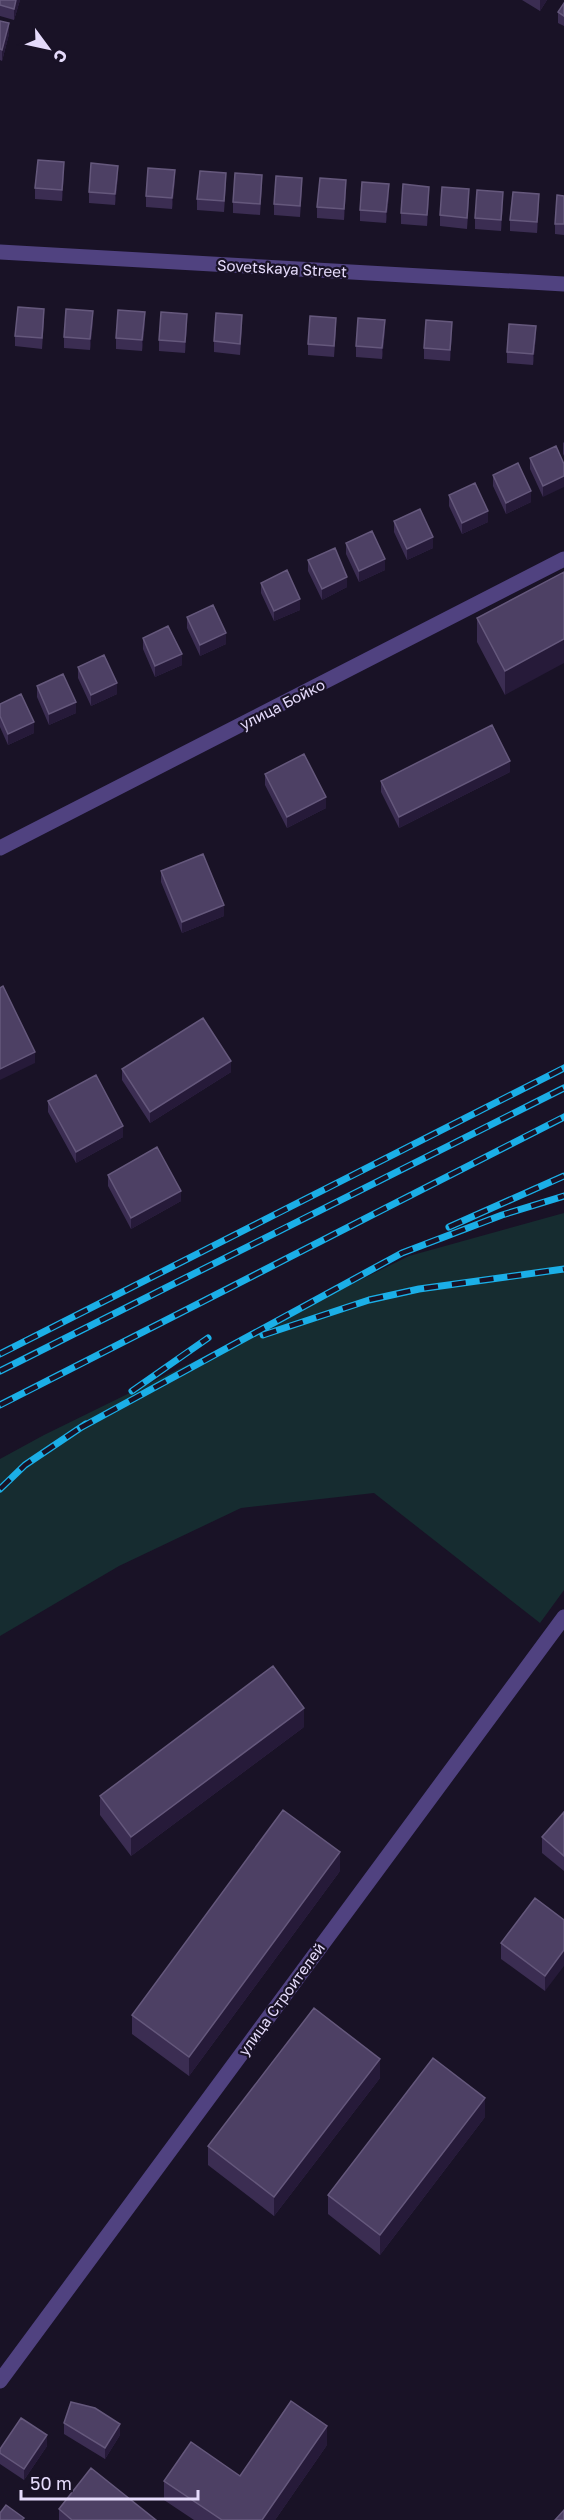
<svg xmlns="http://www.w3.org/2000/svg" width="564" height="2520" font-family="'Golos Text',sans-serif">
  <rect width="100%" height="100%" fill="#191226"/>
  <path fill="#162c30" d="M564 1213V1590L540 1623 374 1493 241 1508 119 1566 0 1636V1459L44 1435 409 1256Z"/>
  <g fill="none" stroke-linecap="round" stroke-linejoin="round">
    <path stroke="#504280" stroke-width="15" d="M0 252 564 284
      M0 848 564 559
      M0 2381 564 1617"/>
    <defs>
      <path id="rail" d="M449 1227 564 1176
        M263 1335 369 1300 419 1289 564 1269
        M0 1354 564 1068
        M0 1371 564 1088
        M132 1391 208 1338
        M0 1405 564 1117
        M80 1428 402 1253 502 1215 564 1196
        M0 1489 25 1465 86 1424"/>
    </defs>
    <use href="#rail" stroke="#1bafe7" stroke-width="7"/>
    <use href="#rail" stroke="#191226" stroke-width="4.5" stroke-dasharray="14" stroke-linecap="butt"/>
  </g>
  <path fill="#3b2d52" d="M0 0H20L14 20 0 16Z
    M522 0H547L540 11Z
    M564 3V26L558 23V12Z
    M0 21 9 34 2 61 0 60Z
    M64 173 62 201 35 199V188Z
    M118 176 115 205 89 203V192Z
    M175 180 172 209 146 207V196Z
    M226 184 224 212 197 210V199Z
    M262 186 260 215 233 213V202Z
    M302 189 300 217 274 215V204Z
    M346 191 344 220 317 218V207Z
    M389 195 386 223 360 221V210Z
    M564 196V235L555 234V224Z
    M429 198 427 226 401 224V213Z
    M469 200 467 229 440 226V215Z
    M503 203 501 231 475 229V218Z
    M539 205 537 233 510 231V220Z
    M44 320 42 349 15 346V336Z
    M93 322 90 350 64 348V337Z
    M145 323 142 351 116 349V338Z
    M187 325 185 353 159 351V340Z
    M242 326 240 355 214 352V341Z
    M336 329 334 357 308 355V344Z
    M385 331 382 359 356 357V346Z
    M452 333 450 361 424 359V348Z
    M536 336 533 365 507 363V352Z
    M564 442V456L563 454V443Z
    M556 446 543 497 530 469V458Z
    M493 475 531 502 506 514 493 486Z
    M449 495 488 522 462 534 449 506Z
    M394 521 433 548 407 560 394 532Z
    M346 543 385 570 359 582 346 554Z
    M308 560 347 587 322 600 308 571Z
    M564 572 505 695 477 642V618Z
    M261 583 300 610 274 621 261 593Z
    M187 617 226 644 200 656 187 628Z
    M143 638 182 665 155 677 143 649Z
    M78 667 117 694 91 706 78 678Z
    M37 686 76 713 49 725 37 697Z
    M0 704 34 733 8 745 0 727Z
    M510 772 399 828 381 792V781Z
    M265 774 326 808 287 828 265 785Z
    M161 871 224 916 182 933 161 882Z
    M122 1069 231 1072 150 1123 122 1080Z
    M48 1101 123 1137 76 1163 48 1112Z
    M108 1175 181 1201 131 1229 108 1186Z
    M304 1727 131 1856 100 1815V1796Z
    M564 1812V1871L542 1853V1837Z
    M340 1871 189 2076 132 2034V2015Z
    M564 1920 545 1991 501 1959V1943Z
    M380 2078 274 2216 208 2165V2146Z
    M485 2117 380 2255 328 2214V2195Z
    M64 2423 120 2435 105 2459 64 2434Z
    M327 2445 275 2520H194L164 2500V2481L240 2476Z
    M47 2446 24 2480 0 2464V2449Z
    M59 2509 156 2520H59Z"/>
  <path fill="#261a39" d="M16 0H20L14 20V9Z
    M540 0H547L540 11Z
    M9 23V34L2 61V50Z
    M64 162V173L62 201V190Z
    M118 166V176L115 205V194Z
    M175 170V180L172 209V198Z
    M346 180V191L344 220V209Z
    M389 184V195L386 223V212Z
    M429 187V198L427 226V215Z
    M503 192V203L501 231V220Z
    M539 194V205L537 233V222Z
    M93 311V322L90 350V339Z
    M145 312V323L142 351V340Z
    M187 314V325L185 353V342Z
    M385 320V331L382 359V348Z
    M452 322V333L450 361V350Z
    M536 326V336L533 365V354Z
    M564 476V487L543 497V486Z
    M531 491V502L506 514V503Z
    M488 511V522L462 534V523Z
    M433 537V548L407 560V549Z
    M385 559V570L359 582V571Z
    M347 577V587L322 600V589Z
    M300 599V610L274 621V611Z
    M226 633V644L200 656V645Z
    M564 639V663L505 695V671Z
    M182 654V665L155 677V666Z
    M117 683V694L91 706V695Z
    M76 702V713L49 725V714Z
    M34 722V733L8 745V734Z
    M510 761V772L399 828V817Z
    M326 797V808L287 828V817Z
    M224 905V916L182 933V922Z
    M35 1052V1063L0 1080V1069Z
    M231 1061V1072L150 1123V1112Z
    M123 1126V1137L76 1163V1152Z
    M181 1191V1201L131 1229V1218Z
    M304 1708V1727L131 1856V1837Z
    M340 1852V1871L189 2076V2057Z
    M564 1950V1966L545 1991V1976Z
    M380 2059V2078L274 2216V2197Z
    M485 2098V2117L380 2255V2235Z
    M120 2424V2435L105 2459V2448Z
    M327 2426V2445L275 2520H262Z
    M47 2435V2446L24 2480V2469Z"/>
  <path fill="#4d4064" stroke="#65587c" stroke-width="1.5" d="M0 0H16L14 9 0 5Z
    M564 3V16L558 12Z
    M0 21 9 23 2 50 0 49Z
    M38 160 64 162 62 190 35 188Z
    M91 163 118 166 115 194 89 192Z
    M148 168 175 170 172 198 146 196Z
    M200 171 226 173 224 201 197 199Z
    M235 173 262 175 260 204 233 202Z
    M276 176 302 178 300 206 274 204Z
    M320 178 346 180 344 209 317 207Z
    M362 182 389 184 386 212 360 210Z
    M403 184 429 187 427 215 401 213Z
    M442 187 469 189 467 218 440 215Z
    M477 190 503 192 501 220 475 218Z
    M513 192 539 194 537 222 510 220Z
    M557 195 564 196V224H555Z
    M18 307 44 309 42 338 15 336Z
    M66 309 93 311 90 339 64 337Z
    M118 310 145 312 142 340 116 338Z
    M161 312 187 314 185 342 159 340Z
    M216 313 242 315 240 344 214 341Z
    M310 316 336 318 334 346 308 344Z
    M358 318 385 320 382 348 356 346Z
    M426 320 452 322 450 350 424 348Z
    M509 324 536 326 533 354 507 352Z
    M556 446 564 464V476L543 486 530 458Z
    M518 463 531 491 506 503 493 475Z
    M475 483 488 511 462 523 449 495Z
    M420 509 433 537 407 549 394 521Z
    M372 531 385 559 359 571 346 543Z
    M335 548 347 577 322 589 308 560Z
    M287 570 300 599 274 611 261 583Z
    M564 572V639L505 671 477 618Z
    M213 605 226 633 200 645 187 617Z
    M168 626 182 654 155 666 143 638Z
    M104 655 117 683 91 695 78 667Z
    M63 674 76 702 49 714 37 686Z
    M21 694 34 722 8 734 0 716V704Z
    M492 725 510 761 399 817 381 781Z
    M304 754 326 797 287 817 265 774Z
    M203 854 224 905 182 922 161 871Z
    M3 986 35 1052 0 1069V988Z
    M203 1018 231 1061 150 1112 122 1069Z
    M96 1075 123 1126 76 1152 48 1101Z
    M157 1147 181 1191 131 1218 108 1175Z
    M273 1666 304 1708 131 1837 100 1796Z
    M283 1810 340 1852 189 2057 132 2015Z
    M564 1812V1856L542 1837Z
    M535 1898 564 1920V1950L545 1976 501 1943Z
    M314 2008 380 2059 274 2197 208 2146Z
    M433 2058 485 2098 380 2235 328 2195Z
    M291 2401 327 2426 262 2520H222L164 2481 191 2442 240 2476Z
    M71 2402 95 2408 120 2424 105 2448 64 2423Z
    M21 2418 47 2435 24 2469 0 2453V2449Z
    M91 2468 156 2520H72L59 2509Z
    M6 2505 24 2518 22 2520H0V2513Z
    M564 2510V2520H555Z"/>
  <g text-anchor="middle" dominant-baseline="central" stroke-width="4.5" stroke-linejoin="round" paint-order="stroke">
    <g font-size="15" fill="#e5dbfb" stroke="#191226">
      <text transform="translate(282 268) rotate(3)">Sovetskaya Street</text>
      <text transform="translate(282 704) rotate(-27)">улица Бойко</text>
      <text transform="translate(281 1999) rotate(-54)">улица Строителей</text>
    </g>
  </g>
  <g transform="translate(48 48) rotate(123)" stroke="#191226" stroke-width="4.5" paint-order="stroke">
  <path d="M0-4.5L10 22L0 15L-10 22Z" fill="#e5dbfb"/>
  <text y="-9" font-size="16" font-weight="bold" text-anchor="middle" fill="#e5dbfb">С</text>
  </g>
  <path d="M21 2490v9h177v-9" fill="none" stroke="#e5dbfb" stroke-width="3"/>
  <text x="30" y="2490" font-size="18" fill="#e5dbfb" stroke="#191226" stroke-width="4.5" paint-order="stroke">50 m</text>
</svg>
